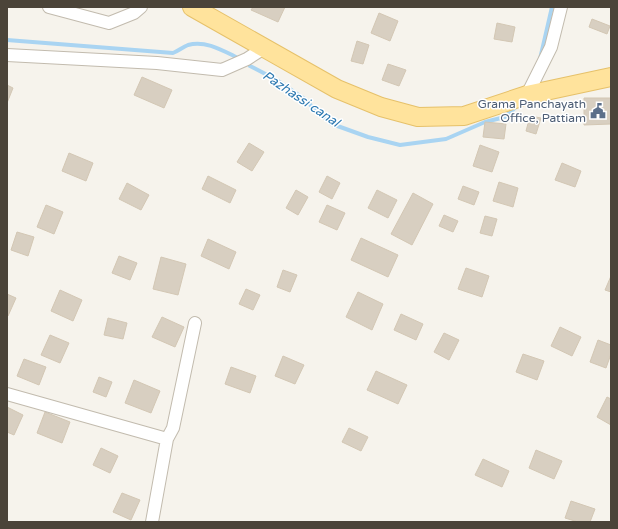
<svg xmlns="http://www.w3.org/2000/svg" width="618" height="529" font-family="'Varela Round',sans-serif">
  <rect width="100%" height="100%" fill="#f6f3ec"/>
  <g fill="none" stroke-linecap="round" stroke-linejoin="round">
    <path stroke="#a9d4f2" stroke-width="4" d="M7 40 173 53C178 51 183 47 188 45 205 40 222 50 236 57
      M540 59 552 7
      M250 66 275 79 306 100 313 108 332 124 368 137 400 145 446 139 485 122 505 117 517 106"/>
  </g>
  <path fill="#d8cfc1" stroke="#d3c7b4" d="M253 7H285L278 22 251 10Z
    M379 13 398 21 390 41 371 33Z
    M592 19 610 26 607 34 589 27Z
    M497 23 515 27 512 42 494 39Z
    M357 41 369 45 363 64 351 61Z
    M388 64 406 70 399 86 382 80Z
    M142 77 172 90 164 108 134 95Z
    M7 85 13 88 7 103Z
    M584 98H611V124L584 125Z
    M530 116 541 118 536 134 526 131Z
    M485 122 506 124 504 139 483 137Z
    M249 143 264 152 252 171 237 162Z
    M480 145 499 152 492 172 473 166Z
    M69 153 93 163 86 181 62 171Z
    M562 163 581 171 575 187 555 180Z
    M208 176 236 190 230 203 202 189Z
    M327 176 340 183 332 199 319 192Z
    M499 182 518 188 513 207 493 201Z
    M127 183 149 195 141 210 119 199Z
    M463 186 479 192 474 205 458 199Z
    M296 190 308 197 298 215 286 208Z
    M377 190 397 200 388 218 368 208Z
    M413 193 433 204 412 245 391 234Z
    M46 205 63 212 54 234 37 227Z
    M327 205 345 213 337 230 319 222Z
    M444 215 458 221 453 232 439 226Z
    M485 216 497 219 492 236 480 233Z
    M17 232 34 237 28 256 11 250Z
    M361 238 398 255 388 277 351 260Z
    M208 239 236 252 229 269 201 256Z
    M119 256 137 263 130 280 112 273Z
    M161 257 186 264 178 295 153 289Z
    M466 268 489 276 482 297 458 289Z
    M283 270 297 275 290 292 277 287Z
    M611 276V292L605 290Z
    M246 289 260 295 253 310 239 304Z
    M60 290 82 300 73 321 51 311Z
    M358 292 383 304 372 330 346 317Z
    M7 294 16 298 8 316H7Z
    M401 314 423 324 416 340 394 330Z
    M162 317 184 327 175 347 152 337Z
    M108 318 127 323 123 339 104 335Z
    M560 327 581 337 572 356 551 346Z
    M444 333 459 340 449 360 434 352Z
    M50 335 69 343 60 363 41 355Z
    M598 340 611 345V354L606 368 590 362Z
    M523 354 544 361 537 380 516 372Z
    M283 356 304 365 295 384 275 376Z
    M24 359 46 367 39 385 17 376Z
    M231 367 256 376 250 393 225 384Z
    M376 371 407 385 398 404 367 390Z
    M99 377 112 382 106 397 93 392Z
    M134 380 160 391 151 413 125 403Z
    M607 397 611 399V425L597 417Z
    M7 407 23 415 14 435 7 432Z
    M45 412 70 422 62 443 37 433Z
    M349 428 368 437 361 451 342 442Z
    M101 448 118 456 110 473 93 465Z
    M536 450 562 461 554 479 529 468Z
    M483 459 509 471 502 487 475 475Z
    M122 493 140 500 131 520 113 512Z
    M571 501 595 509 590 522H578L565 518Z"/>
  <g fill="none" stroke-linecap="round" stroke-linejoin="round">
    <defs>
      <path id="street" d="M49 7 109 23 134 13 141 7
        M7 55 157 63 222 70 247 59 264 48
        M527 95 551 47 561 7
        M7 394 167 439
        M152 522 167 439 173 428 195 323"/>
      <path id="primary" d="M192 7 337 89 381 107 418 117 464 116 527 95 611 77"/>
    </defs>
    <use href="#street" stroke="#c2bbae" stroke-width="14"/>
    <use href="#primary" stroke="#e6c16a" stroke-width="20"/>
    <use href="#street" stroke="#fff" stroke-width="12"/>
    <use href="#primary" stroke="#ffe39c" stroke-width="18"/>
  </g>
  <defs>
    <symbol id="civic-bare" viewBox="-9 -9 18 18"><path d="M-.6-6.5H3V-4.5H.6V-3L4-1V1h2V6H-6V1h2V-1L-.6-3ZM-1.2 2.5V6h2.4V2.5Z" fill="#5c6f8a" stroke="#fff" stroke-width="2.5" paint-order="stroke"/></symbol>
  </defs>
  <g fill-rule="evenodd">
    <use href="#civic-bare" x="587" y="100" width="22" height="22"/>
  </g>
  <g text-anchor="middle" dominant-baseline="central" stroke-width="3" stroke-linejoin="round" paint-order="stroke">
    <g font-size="12" fill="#4e5e75" stroke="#fff" text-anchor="end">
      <text x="586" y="104">Grama Panchayath<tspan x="586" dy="14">Office, Pattiam</tspan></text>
    </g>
    <g font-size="13" font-style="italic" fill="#2e7ab2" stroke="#fff">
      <text transform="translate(301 99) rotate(34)">Pazhassi canal</text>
    </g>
  </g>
  <rect width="618" height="529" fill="none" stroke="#4b4439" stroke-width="16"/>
</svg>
